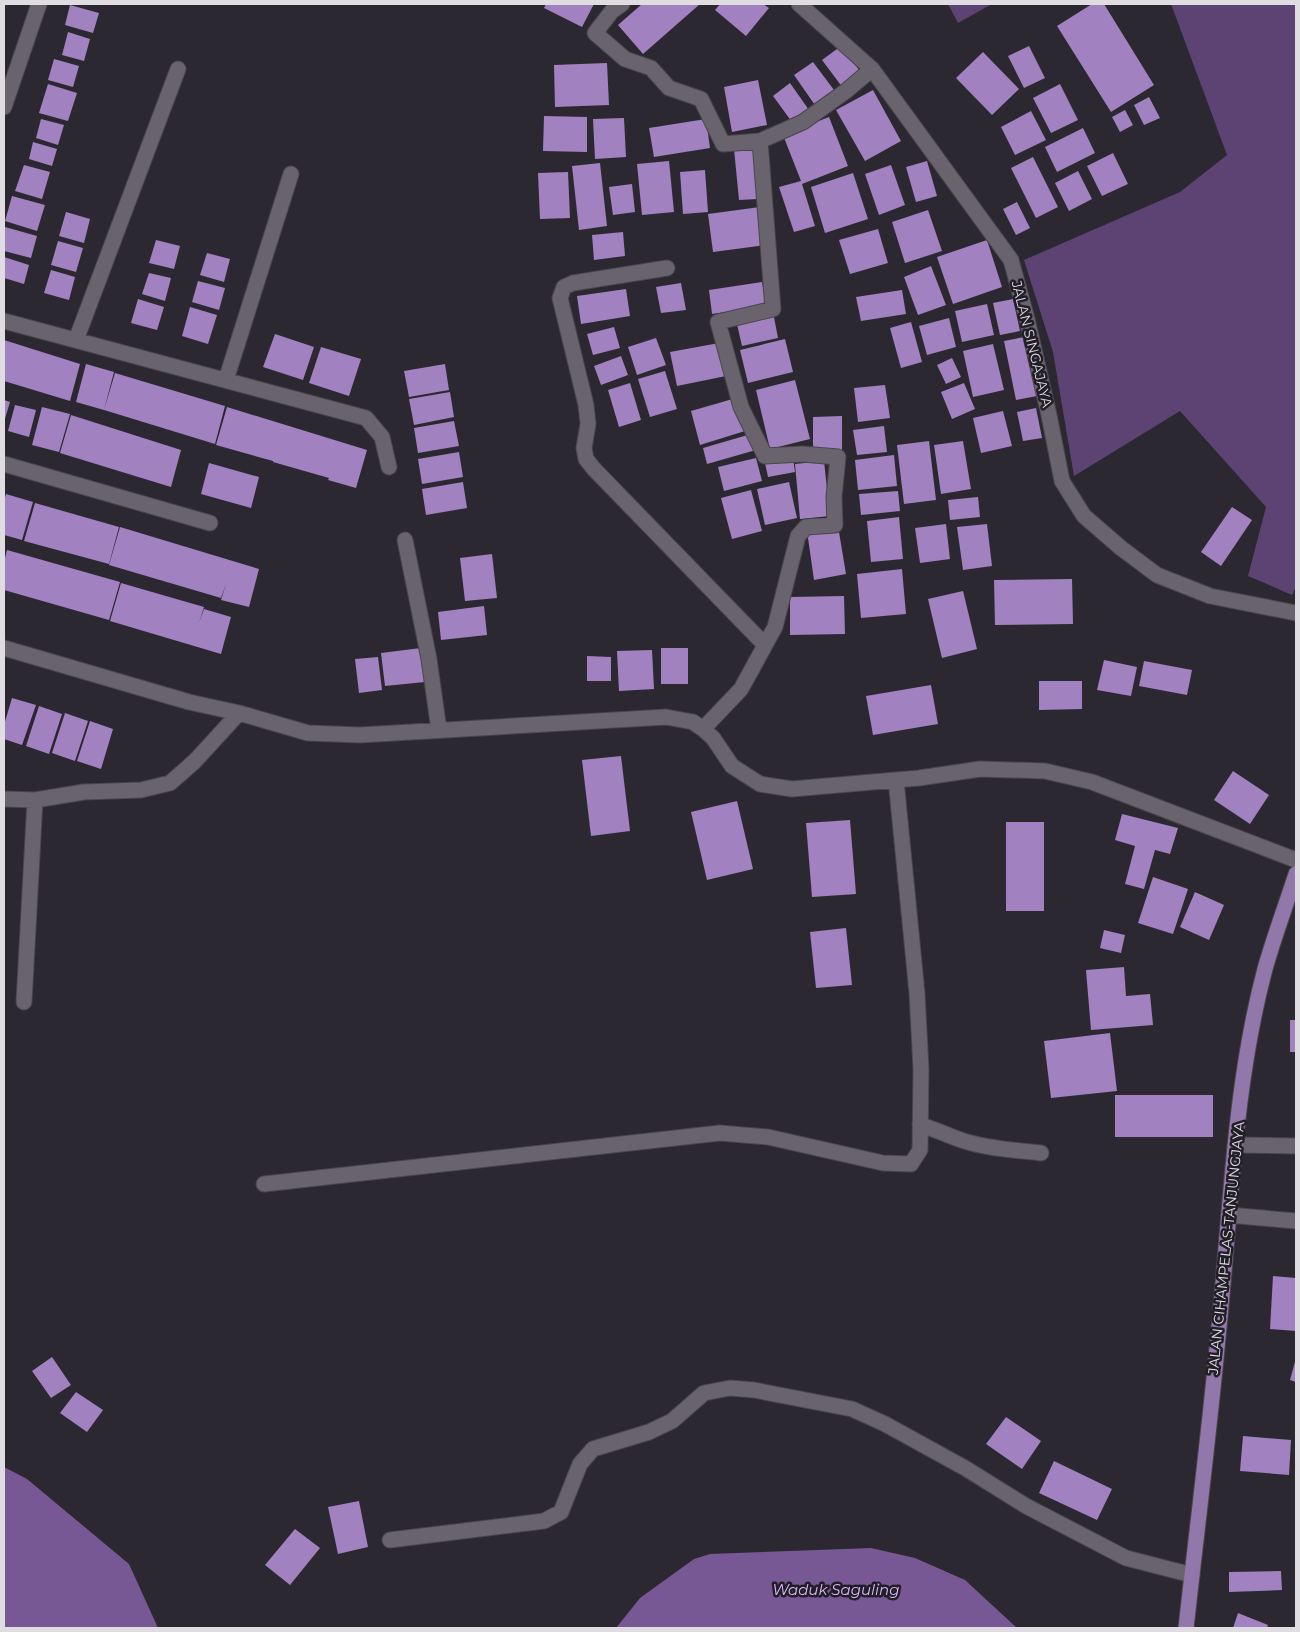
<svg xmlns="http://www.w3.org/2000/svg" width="1300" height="1632" font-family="Montserrat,sans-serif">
  <rect width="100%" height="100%" fill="#2c2831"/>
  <path fill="#5c4373" d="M948 4H992L958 23Z
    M1171 4H1296V587L1292 595 1248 576 1266 507 1180 411 1074 476 1053 352 1024 260 1180 192 1227 155Z"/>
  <path fill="#775894" d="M4 1467 27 1479 129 1564 158 1628H4Z
    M871 1548 915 1558 965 1580 1017 1628H616L640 1598 694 1559 710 1554Z"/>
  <path fill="#a181c0" d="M546 4H594L582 27 544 8Z
    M642 4H700L643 54 618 25Z
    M720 4H763L769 8 746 36 715 10Z
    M1092 4H1104L1154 85 1111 112 1057 26Z
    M70 5 99 13 93 33 65 25Z
    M68 32 90 39 84 61 62 55Z
    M841 46 862 74 843 88 822 60Z
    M1029 46 1045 78 1024 88 1008 56Z
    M983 52 1019 89 992 115 956 78Z
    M54 59 79 66 73 87 48 80Z
    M813 62 837 94 817 108 794 75Z
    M607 63 609 105 555 107 554 65Z
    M758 80 767 125 732 132 724 87Z
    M790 83 809 110 792 122 773 96Z
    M48 84 77 93 68 121 39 113Z
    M1060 84 1078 120 1051 133 1033 98Z
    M873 90 901 141 865 161 836 110Z
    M1149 97 1160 118 1144 125 1134 105Z
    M1125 110 1133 125 1120 132 1112 117Z
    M1031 111 1046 140 1015 155 1001 127Z
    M544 116 587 117V152L543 151Z
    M829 117 848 166 802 184 815 226 794 232 779 187 801 181 783 135Z
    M624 118 626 157 595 159 593 119Z
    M41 119 64 125 58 145 36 138Z
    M706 119 710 148 654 157 649 128Z
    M1083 128 1095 153 1057 172 1045 147Z
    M33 142 57 149 52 166 29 159Z
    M753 148 758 199 739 200 734 149Z
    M1113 153 1128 184 1102 196 1087 166Z
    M1033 157 1058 207 1036 218 1011 168Z
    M669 161 674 212 642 215 637 164Z
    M927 161 937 196 916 202 906 167Z
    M600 163 607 226 579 230 572 166Z
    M24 165 50 172 42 199 15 191Z
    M891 165 905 205 879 215 865 174Z
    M705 170 708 212 683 214 680 172Z
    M1078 171 1092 199 1069 211 1055 183Z
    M568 172 570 218 540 219 538 173Z
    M853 173 868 219 825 233 811 187Z
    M632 184 635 212 613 215 609 187Z
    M12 196 45 205 37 231 5 221Z
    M1017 202 1030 228 1016 235 1003 209Z
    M760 207 765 245 713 252 708 214Z
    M928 210 942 251 905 263 892 222Z
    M66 212 90 219 84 243 59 236Z
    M5 227 37 236 31 258 4 251V233Z
    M878 229 888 263 850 274 839 240Z
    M623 232 625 256 594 260 592 235Z
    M156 240 180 246 174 269 149 263Z
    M987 240 1002 287 953 304 937 257Z
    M58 241 83 248 76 272 51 265Z
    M207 253 230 259 224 282 200 275Z
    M4 257 29 265 24 284 4 278Z
    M931 266 946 305 918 315 904 277Z
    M51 270 75 277 69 300 44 293Z
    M149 273 171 278 165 301 142 294Z
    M198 281 225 288 219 310 192 302Z
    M762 282 766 306 712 314 709 290Z
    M681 283 686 310 661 313 656 287Z
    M626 289 630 316 581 324 577 296Z
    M902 290 906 314 861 321 856 297Z
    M138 299 164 307 157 330 131 323Z
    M1013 299 1020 331 1000 335 993 303Z
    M987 304 994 335 962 342 955 311Z
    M190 307 217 315 208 344 182 336Z
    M773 312 778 338 742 346 736 320Z
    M949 318 956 347 927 355 919 326Z
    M911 322 922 362 901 368 890 328Z
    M614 327 620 348 593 355 587 334Z
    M275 334 314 347 303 380 263 367Z
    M1024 337 1037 396 1016 400 1004 341Z
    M656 338 666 365 637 375 628 347Z
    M785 339 793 372 748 383 740 350Z
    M4 340 80 364 70 401 4 381Z
    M719 343 726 376 677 386 670 352Z
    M993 344 1004 390 973 397 963 351Z
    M321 347 361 359 349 396 309 383Z
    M621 356 628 375 601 385 594 366Z
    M952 358 961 377 946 384 937 365Z
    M86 364 114 372 104 410 76 402Z
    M445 364 449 390 409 397 404 371Z
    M665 371 677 409 650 417 638 379Z
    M115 373 225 406 215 444 104 410Z
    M795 380 810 439 770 449 756 390Z
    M630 383 641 420 619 427 608 390Z
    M964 383 975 409 952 419 941 392Z
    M885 385 890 418 858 422 854 388Z
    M450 392 454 417 414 425 409 399Z
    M736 398 745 431 700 445 691 411Z
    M4 400 10 402 4 422Z
    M15 405 36 410 29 437 8 431Z
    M42 407 70 414 59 452 32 445Z
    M227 407 367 450 356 488 328 480 329 478 273 462V461L216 445Z
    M1036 408 1042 438 1023 441 1017 412Z
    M1003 411 1012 446 981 453 973 418Z
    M71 415 181 450 171 487 60 453Z
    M842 416V454H813V417Z
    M454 421 459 446 418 453 414 428Z
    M884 426 887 452 857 455 853 430Z
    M751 434 756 450 707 464 703 448Z
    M929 441 936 500 904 504 897 445Z
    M963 441 971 489 941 494 934 445Z
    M459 452 463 477 422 484 418 459Z
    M894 455 897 486 858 490 855 460Z
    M756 458 762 481 724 491 718 467Z
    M793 458 795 472 768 477 765 463Z
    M824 461 830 516 800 519 795 464Z
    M209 463 259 477 251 508 201 494Z
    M463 482 467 508 426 515 422 489Z
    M789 482 797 518 765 525 757 489Z
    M751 490 762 531 732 539 721 498Z
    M898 491 900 511 861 515 859 494Z
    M6 494 33 502 22 540 4 535V501Z
    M978 497 980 517 950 520 948 500Z
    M35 503 119 527 109 564 24 541Z
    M1232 507 1252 520 1221 566 1201 552Z
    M899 517 903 559 871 562 867 521Z
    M946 524 950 559 920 563 915 528Z
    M987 524 992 566 963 570 957 527Z
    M838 526 846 574 814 580 807 531Z
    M120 527 259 569 249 607 221 600 226 584 221 598 109 565Z
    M7 550 120 582 109 620 4 590V562Z
    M492 554 497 598 465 601 460 558Z
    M902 569 906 614 861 618 857 574Z
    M1072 579 1073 624 995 625 994 580Z
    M121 583 204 607 199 623 204 609 231 617 221 654 110 621Z
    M963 591 977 649 942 658 928 599Z
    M844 596 845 634 790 635V597Z
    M484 606 487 635 441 640 438 612Z
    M421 648 425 682 385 686 381 653Z
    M661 648H688V684H661Z
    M652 650 654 689 619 691 617 651Z
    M587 656 611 657V681H587Z
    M378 657 382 690 359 693 355 659Z
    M1104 660 1137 667 1131 696 1097 690Z
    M1144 661 1192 670 1187 695 1139 686Z
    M1039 681H1082V709L1039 710Z
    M931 685 938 724 873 735 866 696Z
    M12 698 36 705 22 745 4 739V725Z
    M39 706 62 714 49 754 26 746Z
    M65 713 88 721 75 761 52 753Z
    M90 721 113 729 101 769 77 761Z
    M621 756 630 831 591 836 582 760Z
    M1233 771 1269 795 1250 824 1214 800Z
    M737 801 753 869 707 880 691 812Z
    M1122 814 1178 828 1170 854 1155 850 1144 889 1125 884 1135 846 1115 840Z
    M850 820 856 894 812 897 806 823Z
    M1006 822H1044V911H1006Z
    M1153 877 1188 889 1173 934 1138 923Z
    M1195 892 1224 905 1209 940 1180 927Z
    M846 928 852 985 816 988 810 932Z
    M1104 930 1125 935 1121 953 1100 948Z
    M1124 967 1126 996 1150 994 1153 1025 1091 1030 1086 970Z
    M1290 1020H1296V1052H1290Z
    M1110 1033 1117 1091 1051 1098 1044 1041Z
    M1115 1095H1213V1137H1115Z
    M1273 1276 1296 1278V1331L1270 1329Z
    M52 1357 71 1385 51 1398 32 1371Z
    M1296 1358V1382L1290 1380Z
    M76 1392 103 1410 87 1432 60 1413Z
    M1006 1417 1041 1441 1022 1469 986 1444Z
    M1243 1436 1291 1440 1289 1475 1240 1471Z
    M1054 1461 1112 1489 1097 1520 1039 1493Z
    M359 1501 368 1547 338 1554 328 1507Z
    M295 1529 320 1548 290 1585 265 1565Z
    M1281 1571 1282 1590 1229 1592V1572Z
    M1238 1613 1268 1625 1267 1628H1233Z"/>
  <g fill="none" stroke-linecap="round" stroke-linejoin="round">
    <defs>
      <path id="minor" d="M622 4 612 11 595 33 625 59 651 68 669 88 701 99 723 144 760 141 773 309 718 322 741 407 765 456 802 454 838 457 834 497 835 525 806 527 798 536 775 627 741 689 703 729
        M799 4 872 69 1011 260 1027 319 1049 415 1062 481 1084 516 1121 548 1157 575 1210 596 1296 613
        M4 107 39 4
        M760 141 803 122 846 91 872 69
        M667 268 573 283 564 287 560 298 586 405 588 424 584 448 586 459 594 469 765 645
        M4 321 366 418 382 437 389 467
        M76 340 178 69
        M226 380 291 174
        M4 464 210 523
        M405 540 429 659 439 730
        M4 648 189 702 239 713 308 733 360 735 666 717 693 722 703 729 713 738 732 766 760 784 792 789 919 778 980 769 1045 771 1092 782 1296 860
        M4 799 35 800 84 792 141 790 170 783 195 761 239 713
        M24 1002 35 800
        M920 1125C935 1129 949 1136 964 1141 989 1149 1016 1150 1041 1153
        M1235 1145 1296 1146
        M264 1184 720 1133 768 1137 883 1163 911 1164 920 1150 921 1069 917 993 896 780
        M1229 1215 1296 1221
        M390 1540 544 1521 561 1512 580 1464 593 1449 649 1432 672 1421 704 1393 730 1388 754 1390 852 1409 885 1424 965 1468 1026 1506 1126 1558 1192 1575"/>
      <path id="major" d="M1186 1628C1197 1528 1210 1427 1219 1327 1231 1208 1234 1085 1265 969 1274 937 1286 905 1296 874"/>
    </defs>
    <use href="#minor" stroke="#4a464d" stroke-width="17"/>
    <use href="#major" stroke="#4a464d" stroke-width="17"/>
    <use href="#minor" stroke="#68636d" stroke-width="15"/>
    <use href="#major" stroke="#9277ab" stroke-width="15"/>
  </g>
  <g text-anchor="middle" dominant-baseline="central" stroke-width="5" stroke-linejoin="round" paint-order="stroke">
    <g font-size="14" fill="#dfdce2" stroke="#221e27">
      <text transform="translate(1032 344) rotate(76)">JALAN SINGAJAYA</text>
      <text transform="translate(1226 1248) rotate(-84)">JALAN CIHAMPELAS-TANJUNGJAYA</text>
    </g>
    <g font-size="15" font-style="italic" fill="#dab7fc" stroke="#221e27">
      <text x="836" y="1589">Waduk Saguling</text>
    </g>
  </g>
  <rect width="1300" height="1632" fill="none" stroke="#dfdce2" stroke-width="10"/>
</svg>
